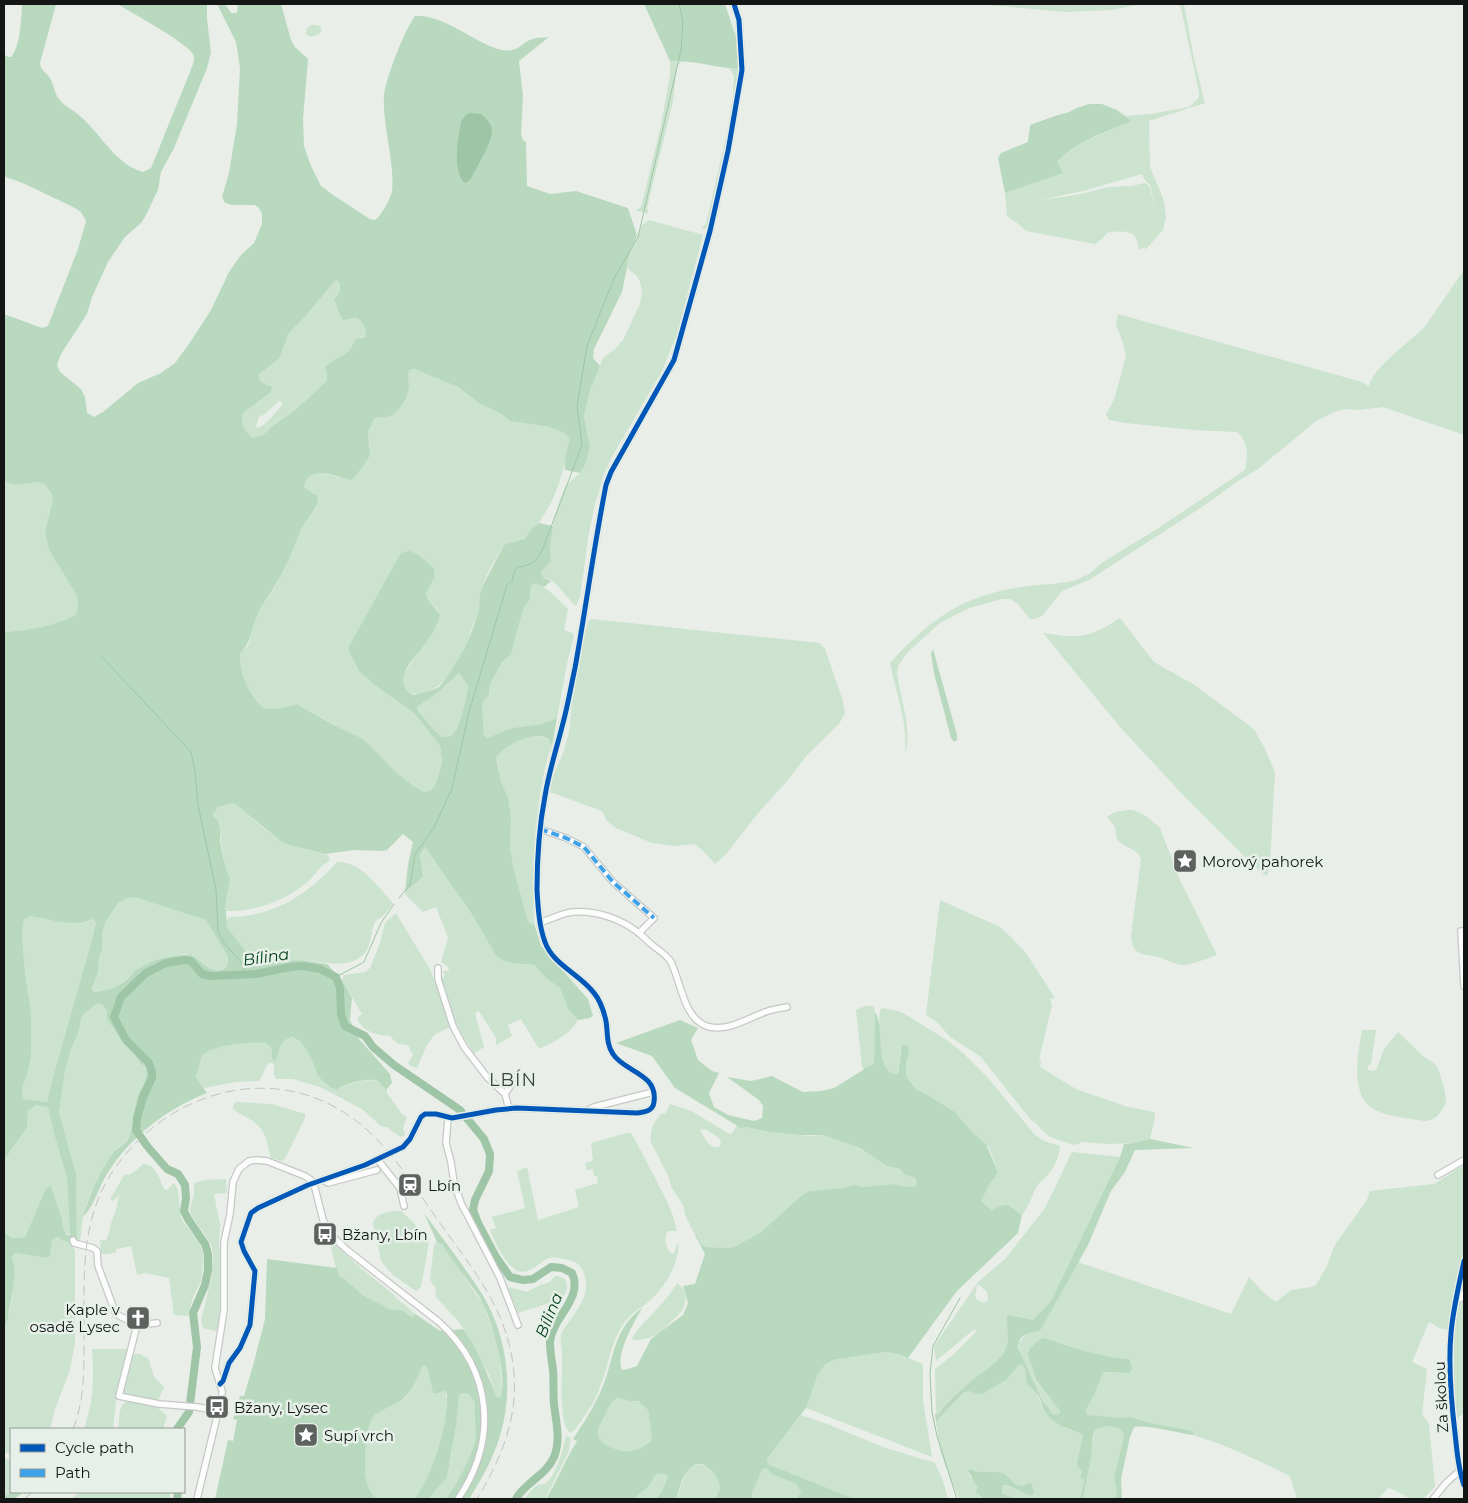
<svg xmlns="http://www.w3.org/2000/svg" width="1468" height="1503" font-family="Montserrat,sans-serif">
  <rect width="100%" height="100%" fill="#e9eee9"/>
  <path fill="#cbe3cf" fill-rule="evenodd" d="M977 4H1142L1111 10 1066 12Z
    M1180 4H1184L1194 59 1205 103 1149 121 1150 167 1164 201 1166 217 1163 230 1145 250V247L1140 250C1137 246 1138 242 1136 238 1132 230 1114 231 1107 233L1102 239 1095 244 1026 231 1017 223 1007 216 1005 193 1062 173 1056 162C1064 158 1068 151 1075 147 1093 137 1112 129 1132 121L1126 116 1151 114 1189 107 1199 98V92ZM1142 174 1145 180 1150 185 1157 213 1149 186 1145 183 1131 186 1109 187 1076 195 1039 200 1083 191Z
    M310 25H316L320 26 322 30 320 33C316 37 310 38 306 34V30Z
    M670 61 681 63 677 66 673 101 647 208 649 214 635 210 640 208 642 204 661 125 670 75Z
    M730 69H740L728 141 711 219 708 226 705 229 701 228 706 224 727 133 733 96 734 76Z
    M649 220 703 235 677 334 662 371 613 455 603 476 597 499H596L589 532 580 597 576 606C567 599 561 587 552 581 547 578 544 578 541 575V572L551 562 550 548 553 526 558 505 566 485 580 473 585 465 590 447 584 416 590 390 603 358 615 349 623 340 640 304 642 291 640 282 637 276 627 268V262L642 225Z
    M1464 270V435L1383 407 1359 410 1346 409 1334 412 1316 421 1258 469 1235 483 1208 503 1089 580 1062 591 1042 616 1035 619H1030L1018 604 1010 599H1002L969 608 940 623 908 652 898 666 897 673C900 697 913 731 905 754 908 722 896 693 890 663 926 624 956 599 1010 589 1029 585 1048 585 1067 582L1076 580 1089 574 1103 562 1157 529 1245 470C1248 456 1249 442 1237 432L1194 430 1126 423 1109 420 1106 414 1114 400 1126 356 1123 343 1116 325 1118 314 1362 382 1369 387C1371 368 1413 340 1426 325Z
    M337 280 339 281C341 289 340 294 334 300L340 315 343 320C347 320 353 318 356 318 364 320 366 331 366 337H361L344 355 330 363 325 367 327 375V380L316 391 294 411 271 427 265 433 260 436 252 438C245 431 240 423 243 413L270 392 272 389C266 385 258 383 259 374L279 359 289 333 303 319 335 281ZM279 401 282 402V405C275 412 267 425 257 428L256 426 259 417 265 414Z
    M414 369 458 387 480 404 500 413 510 421 549 427 566 434 569 437C567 464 556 499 540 521 538 524 534 526 532 529 529 532 529 536 526 539 520 543 511 544 504 545 496 558 487 572 482 587 479 594 481 602 479 610 478 615 475 619 473 624 471 629 470 634 469 639 460 662 437 703 408 692L403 684V675L415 657 438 611 427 598 426 593 435 577 434 568 427 563 368 615 348 648 375 685 415 714 440 746 442 761 441 767 435 785 431 790 424 792 411 784 342 729 297 704 277 709 263 708C248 693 240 675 240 654L249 644 251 630 257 614 274 589 293 549 304 523 316 509 314 493 308 492 304 487C309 467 327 474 341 478L370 449 368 432 375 418C380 417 386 418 391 416 399 413 410 394 409 386 409 380 407 375 410 370Z
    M4 481 15 485 38 482 45 484 51 493 53 499 45 532 49 550 77 596 78 605 76 614C55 627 28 630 4 632Z
    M535 582C548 589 558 598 568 609L564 630 573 633 574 637 568 659 557 718 542 724 512 728 487 738 484 735 482 704 489 694V686L502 662 511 654 523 610 530 599 531 586Z
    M1120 618 1154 662 1193 684 1254 729 1265 749 1275 772 1270 863 1268 874 1266 876 1250 862 1184 796 1120 727 1043 633C1077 639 1091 638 1120 618Z
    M591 619 820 643 825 649 843 701 845 713 839 724 808 754 788 780 759 812 726 854 715 864 704 852 695 844 674 846 652 843 616 828 606 820 602 811 550 792 552 779 563 753 569 732 571 711 582 642 584 639 588 622Z
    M459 673 468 686C466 697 461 731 450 736 448 737 444 737 442 737L434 730 418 711 417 707 436 694Z
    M537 736 549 739 552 746C545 762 543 778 540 795 533 838 532 880 534 923L532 925 529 924 528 921 514 870 510 846 511 817 508 797 500 780C502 772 497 767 497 760 496 747 527 737 537 736Z
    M234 803C252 817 269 836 291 845 303 850 316 852 328 855L330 860C328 862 326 863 324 864 317 870 312 879 305 884 284 901 254 912 226 911L225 908 230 879 224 862 218 820 213 814 218 807Z
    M1133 810 1146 816 1160 828 1180 880 1217 955C1211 957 1188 966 1183 965 1176 965 1168 960 1161 958 1146 953 1132 958 1131 936L1141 859 1138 853 1119 842 1117 839 1115 827 1107 817C1114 811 1124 810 1133 810Z
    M425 847 473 916 496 956 520 964 534 965 546 978 560 988 568 1009 578 1020C570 1035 553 1042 539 1049L521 1019 508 1025 512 1036 496 1045V1038L479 1011 475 1013 484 1047 474 1053C458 1031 447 1005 441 978L445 976 443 971H449L448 967 441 962 448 938 436 907 423 912 405 894V892L423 877 420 854Z
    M337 862C361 861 378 887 393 903 390 907 388 911 384 915 381 918 377 919 375 922 370 933 372 946 363 955 345 971 320 960 299 960 283 960 268 963 253 967L248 954 227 927V920L229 917C273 917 309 894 337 862Z
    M129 897H138L206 920 227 955 229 961 227 965C212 981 204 959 191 955 184 953 175 956 168 957 157 960 145 964 136 971 123 981 121 986 104 991 99 992 97 992 93 991V985L98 973 99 958 102 950V933L106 921 118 903Z
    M940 900 1000 927 1012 938 1026 953 1057 1001V1002L1055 998 1050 999 1052 1005 1039 1060H1041L1040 1067 1076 1089 1128 1107 1154 1112 1155 1118 1150 1139 1134 1143 1109 1144 1083 1142 1075 1145C1066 1142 1053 1140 1045 1133 1039 1128 1039 1124 1031 1120L980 1056 950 1037 937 1022 926 1015Z
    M396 913 431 971 452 1026 434 1035 426 1047 417 1068 411 1066 408 1063 413 1055 408 1045C399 1045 396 1043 390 1036 377 1035 362 1032 357 1018L362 1014 342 980 344 975 365 972 370 968 380 943 385 923Z
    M30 916 88 922 93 919 96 921 91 943 55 1070 47 1102 23 1099 22 1088 27 1075 31 1012 25 972 22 933 24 920Z
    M98 1003 102 1005 107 1013 112 1027 123 1043 132 1051 141 1064 146 1067 148 1076 138 1098 130 1134 126 1142 116 1149 87 1203 83 1217 80 1242 77 1241 76 1174 59 1112 65 1071 71 1049 79 1031 81 1019 84 1014Z
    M865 1006H873L875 1012 874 1064 862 1068 856 1010Z
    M881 1008 898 1011 903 1013 947 1040 963 1053 989 1079 1035 1135 1044 1141 1060 1146C1060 1156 1053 1170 1045 1178 1045 1178 1040 1183 1039 1183 1032 1193 1030 1206 1022 1215 1007 1205 1010 1200 992 1210L981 1201 991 1182 995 1178 998 1172 989 1147 973 1133 955 1112 931 1097 916 1089 909 1080 906 1077V1065L908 1059 903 1045 901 1049 898 1074 897 1075C892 1073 886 1071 884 1065 879 1053 877 1020 881 1008Z
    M1362 1030H1376L1371 1063 1368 1067V1070L1373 1071 1376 1070 1384 1049 1398 1032 1424 1057 1433 1062 1438 1068 1445 1091 1446 1103C1441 1112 1436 1121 1424 1121 1409 1118 1389 1117 1375 1110 1349 1096 1358 1053 1362 1030Z
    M292 1037 307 1048 309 1052 314 1068 325 1085 337 1090C344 1085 366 1078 375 1081 380 1082 384 1087 387 1091V1093L402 1114 407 1117 403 1128 405 1134 404 1136 400 1137 387 1127H382L362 1109 320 1087 293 1079H276L274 1075V1065L270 1062 267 1065 260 1080 258 1081 236 1082 204 1088 196 1077 202 1056C214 1044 249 1042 266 1043L272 1049V1058C278 1050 281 1040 292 1037Z
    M236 1102 272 1104 305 1114V1118L285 1159 281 1161 271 1158C269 1153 269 1148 267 1142 262 1121 248 1120 233 1109V1106Z
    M670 1104 691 1111 730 1134 733 1132 737 1125 769 1132 809 1136 823 1135 847 1142 867 1152 887 1166 900 1169 905 1175 914 1177 916 1179 917 1183 915 1186 910 1187 893 1184 863 1187 854 1185 844 1188 809 1191 801 1196 761 1232 736 1246 729 1248 706 1247 701 1244 698 1237 695 1235 685 1215 684 1207 671 1186 669 1178 651 1142C649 1132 654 1121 661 1114L666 1113ZM705 1129 718 1137 721 1142 719 1147H713L707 1142 700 1130Z
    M34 1105 47 1106 49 1108 55 1137 67 1178 70 1233 66 1235 63 1227 62 1219 51 1186 46 1188 25 1237 12 1238 4 1232V1160L27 1128 28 1110 34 1107Z
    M627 1133H631L641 1151 667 1201 673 1216 677 1231H668C663 1237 666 1247 671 1253H674L677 1245 679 1244C677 1267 665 1288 647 1303 639 1309 630 1314 624 1323 610 1343 609 1365 600 1387 595 1403 584 1416 575 1430L570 1433C557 1420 563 1372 562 1354 562 1348 560 1341 561 1335 562 1330 566 1326 569 1322 578 1308 590 1295 585 1277 582 1264 576 1261 564 1259 559 1258 555 1256 549 1258 539 1262 530 1275 518 1271 506 1266 495 1242 490 1230L496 1228 492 1217 525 1208 517 1171 527 1167 538 1220 579 1207 575 1190 598 1183 597 1176H594L593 1169 587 1170 585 1163 593 1161 591 1143Z
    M1072 1152 1120 1157 1051 1301 1033 1320 1008 1340C1004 1363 978 1376 961 1390 952 1398 945 1408 936 1415L935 1369 953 1355 975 1333 977 1329 972 1331 936 1361 934 1346 979 1281 1005 1259 1045 1208ZM977 1285H979L987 1292 988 1300 984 1303 977 1300 975 1296Z
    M143 1164C157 1164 159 1180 165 1190H167L173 1184H175L178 1191 181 1218 200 1244 204 1257 201 1281 193 1297 188 1316 174 1315 169 1278 145 1273 137 1275 131 1246 116 1249V1252C112 1253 105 1256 101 1253L100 1240H106L110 1230 111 1223 116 1210 119 1195 113 1201 110 1199 125 1174 129 1175 137 1170Z
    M1464 1165V1254L1454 1298 1450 1330 1439 1328 1429 1322 1412 1362 1427 1369 1422 1414 1429 1424 1435 1487 1423 1499H1411L1392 1489 1388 1488 1378 1499H1297L1290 1476C1259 1461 1227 1445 1193 1435L1194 1433 1150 1423 1132 1417 1122 1418 1105 1417 1087 1415 1086 1410 1095 1393 1100 1378 1104 1372 1119 1373 1127 1359 1103 1356 1045 1339 1030 1360 1036 1381 1058 1408 1060 1414 1053 1415C1043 1405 1018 1356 1018 1343L1027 1333 1040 1331 1078 1262 1231 1314 1249 1277 1265 1294 1276 1302 1291 1290 1311 1287 1316 1285 1327 1266 1333 1249 1337 1242 1367 1200 1370 1191 1434 1184Z
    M226 1179 227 1193 214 1194 220 1225 219 1245 222 1258V1303L219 1317V1329L215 1331 203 1328 201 1321 211 1279 213 1252 211 1245 205 1235 191 1215 190 1207 194 1195V1183L205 1180Z
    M401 1211 414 1223 429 1242 421 1287 416 1291 393 1275 385 1266 381 1260 373 1224C375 1212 391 1211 401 1211Z
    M57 1237C65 1238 73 1243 75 1251V1344L69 1373 55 1409 50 1429H11V1454L4 1452V1327C11 1315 17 1272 12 1257L15 1253 47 1258 50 1256 52 1240Z
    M439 1242 442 1244 483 1304 496 1340 500 1358 502 1392V1395L499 1398 496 1397 489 1375 468 1336 458 1321 436 1297 435 1287 431 1282 430 1279 434 1246 435 1243Z
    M331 1244 335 1245 356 1264 394 1295 396 1298 414 1313 415 1315 412 1317C405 1311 399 1312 390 1309 380 1306 343 1283 339 1274 335 1267 331 1251 331 1244Z
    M555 1276H558L565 1279C569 1287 567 1292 562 1299L518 1313 509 1290V1287L527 1292 540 1285 550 1282Z
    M677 1283C687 1289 687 1302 682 1311 666 1326 659 1340 634 1340L632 1338C645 1318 665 1305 677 1283Z
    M1464 1296V1413L1454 1421 1450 1366 1456 1299Z
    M92 1349H128L117 1393 113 1429H84C94 1398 94 1381 92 1349Z
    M885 1352 899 1354 923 1364V1400L932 1457 806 1408 818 1374 825 1365 833 1360Z
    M135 1354H141L144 1357H147L149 1360 154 1377 164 1387 158 1401C153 1401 150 1399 146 1398 140 1396 127 1400 124 1392 121 1386 127 1378 129 1373 130 1366 129 1360 135 1354Z
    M424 1365 427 1366 433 1393 436 1394 444 1391C454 1402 434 1466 428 1479 425 1486 420 1493 415 1499H377C372 1494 369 1489 367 1483 363 1469 365 1426 375 1415 383 1407 400 1406 408 1395 414 1386 416 1373 424 1365Z
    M1019 1365 1024 1366 1026 1373V1379L1031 1388 1037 1394 1045 1412 1065 1428 1083 1435 1082 1469 1083 1473 1081 1478 1084 1481 1081 1496 1079 1499H1017L1002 1493V1486L1006 1485 1030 1496 1025 1484 1021 1486 1015 1484 999 1472H978L970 1469 969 1475 975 1483 978 1495 984 1499H959L945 1465 940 1449 936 1422 963 1393 968 1391 984 1393 1006 1380Z
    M462 1393H467C478 1403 474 1404 475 1417 475 1425 476 1433 475 1440 472 1456 456 1486 446 1499H428L450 1463 459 1397Z
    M618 1398C629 1400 641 1399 648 1410L652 1440C648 1443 641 1449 635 1450 625 1454 600 1447 598 1435 597 1427 603 1420 606 1413 609 1406 611 1401 618 1398Z
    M127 1401 156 1406 167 1416 163 1429H118L120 1411 122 1405Z
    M801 1415 827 1424 883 1447 935 1463 943 1481 948 1499H855L768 1464 767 1459Z
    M1101 1427C1110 1427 1120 1425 1124 1435L1114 1477 1117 1494 1114 1499H1083L1095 1430Z
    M566 1436 571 1438 569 1451 545 1499H524C528 1495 532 1488 538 1485 541 1484 543 1485 546 1483 555 1477 564 1447 566 1436Z
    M4 1458 11 1460V1492H13L4 1496Z
    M693 1465C709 1463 720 1474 720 1489L715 1499H676L687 1470Z
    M763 1468 768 1469 771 1473 796 1484 801 1492 797 1499H753L752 1493Z
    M661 1473 667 1475 668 1477 662 1491 656 1499H634L649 1486 656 1474Z
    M79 1492H170V1499H72Z"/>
  <path fill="#b9d9bf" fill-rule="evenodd" d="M22 4H56L40 63C41 71 46 72 50 78 54 84 54 93 59 99 65 107 74 110 80 116 101 134 115 164 143 172L151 168 190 72C192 66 196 60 193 54 187 43 131 12 117 4H207V19L211 52 207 68 174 148 161 172 158 190 145 217 141 223 125 237 108 262 92 297 87 314 61 354 57 365 60 372 81 389 85 397 87 413 94 417 103 412 138 383 161 373 175 363 189 344 211 310 229 272 241 255 254 243 262 224V214L259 208 255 205H232L225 203 222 197 229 173 237 124 240 68 236 42 217 4H225L231 13H237L238 4H281L291 40 295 47 308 59 303 119 304 146 311 166 321 186 333 195 370 219 375 220C381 216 391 198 392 191 395 160 382 126 384 95 386 78 405 29 415 16 445 14 475 44 502 50 519 53 521 42 533 39 538 37 544 38 549 37L519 61 523 96 521 135 523 140 526 142 527 186 550 194 576 191 628 208 637 235 627 262V268L622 292 594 349 593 358 600 366 590 390 584 416 590 447 585 465 580 473 565 470C564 460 568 449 569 438L566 434 549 427 510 421 500 413 480 404 458 387 414 369 410 370C407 375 409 380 409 386 410 394 399 413 391 416 386 418 381 417 375 418L368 432 370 455 364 465 352 480C336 477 309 463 304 487 308 491 313 492 318 497 318 511 306 518 301 530 293 550 284 571 273 589 268 598 261 606 257 616 250 630 252 642 240 654 240 675 248 693 263 708L277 709 297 704 332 724 363 739 397 773 411 784 424 792 431 790 435 785 441 767 442 761 440 746 415 714 375 685 359 671 348 648 401 553 410 551 417 554 434 568 435 577 426 593 427 598 440 615C437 625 432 635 425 644 415 658 394 675 408 692L414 695 430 691 439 687 449 674 463 651 469 639 479 610 480 594 482 587 504 545 525 539 532 528 539 523 553 526 550 548 551 562 541 572V574L544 578 551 581 544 587 535 583 531 586 530 599 523 610 511 654 502 662 489 686V694L482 704 484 735 487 738 512 728 542 724 557 718 552 746 549 739C545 737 542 736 538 736 527 736 501 747 497 757 495 765 502 772 500 780L508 797 511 817 510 846 514 870 528 921 532 925 534 923 541 946 588 999 593 1016 590 1018 578 1020 568 1009 560 988 546 978 534 965C522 964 506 964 496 956L473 916 425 847 420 854 423 877 405 892 408 864 413 842 403 834 387 850 381 851 354 850 325 854 292 846 281 841 272 834 234 803 218 807 213 815 218 820 220 829V841L224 862 230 879 225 908 226 911 227 927 248 954 253 966 275 961 301 960 327 964 342 980 352 998 350 1020 359 1039 390 1074 392 1083 386 1090C383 1087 381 1083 377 1081 368 1077 344 1084 337 1090 307 1080 319 1050 292 1037 280 1040 279 1050 276 1061L272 1059V1049L266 1043C249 1042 214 1044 202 1056L196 1077 207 1093C165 1110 131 1136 107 1174 98 1188 95 1205 83 1217 88 1200 103 1164 115 1151 118 1147 124 1145 127 1141 133 1131 134 1111 137 1099 141 1086 149 1081 146 1067L141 1064 132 1051 123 1043 107 1019V1012L102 1005 98 1003 84 1014 81 1019 79 1031 71 1049 65 1071 59 1112 76 1174 77 1241 70 1243 57 1237 52 1240 50 1256 47 1258 15 1253 12 1257C18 1275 11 1298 8 1316L9 1317 4 1327V1232L12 1238 25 1237 46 1188 51 1186 62 1219 63 1227 66 1235H69L70 1233 67 1178 55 1137 48 1107 35 1105 34 1107 28 1110 27 1128 4 1160V632C28 630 55 627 76 614L78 605 77 596 49 550 45 532 53 499 51 493 45 484 38 482 15 485 4 481V314L42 328 48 326 78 249 86 221 81 212 75 208 25 184 6 177 4 174V54L8 57H11C21 45 21 19 22 4ZM461 121 466 182H463C452 165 458 139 461 121ZM337 280 340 284C340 293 339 293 334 300L340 315 343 320C347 320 353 318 356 318 364 320 366 331 366 337L355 339C350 357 336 356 325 367L327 375V380L316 391 294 411 271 427 265 433 260 436 252 438C245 431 240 423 243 413L271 392 272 387C265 384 258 383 259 374L279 359 289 333 303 319 335 281ZM459 673 468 686C466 697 461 731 450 736 448 737 444 737 442 737L434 730 418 711 417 707 436 694ZM129 897 138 898 206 920 227 955C229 961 229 965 223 969 211 976 203 961 193 956 190 954 186 955 182 955 167 956 150 961 138 969 133 972 130 977 126 980 117 988 106 991 94 992L92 988 98 973 99 958 102 950V933L106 921 118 903ZM30 916C50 919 75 928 93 919L96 922 91 943 55 1070 47 1102 23 1099 22 1088 27 1075 31 1055V1012L25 972 22 933 24 920Z
    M644 4H725L738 43 740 69C722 69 706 63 689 62 683 61 677 62 670 61Z
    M1089 104H1102L1117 110 1132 121C1112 129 1093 136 1075 147 1068 151 1063 157 1057 162L1063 173 1005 193 998 158 1001 153 1028 142 1030 125 1055 116 1069 112 1077 108Z
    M933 649 957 735V740L954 742 951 738 934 673 931 654Z
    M875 1012C885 1025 873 1075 898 1074L902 1045H906L908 1046 909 1053 906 1065V1077L909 1080 916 1089 931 1097 955 1112 973 1133 986 1144 998 1172 995 1178 991 1182 981 1201 992 1210C1011 1200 1006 1205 1022 1215L1018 1233 957 1291 908 1358 899 1354 885 1352 833 1360 825 1365 818 1374 806 1408 767 1459 768 1464 855 1499H797L801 1492 796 1484 770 1473 768 1469 763 1468 752 1493 753 1499H715L720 1489C720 1474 700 1454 688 1470 682 1477 679 1490 676 1499H656L662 1491 668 1477C666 1473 661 1473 656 1474L649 1486 634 1499H546C557 1481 565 1460 577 1441L573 1439C582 1425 592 1410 599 1395 615 1363 610 1332 642 1308 634 1323 615 1354 622 1370L628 1369 637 1366 651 1339 683 1315 688 1303 683 1286 695 1284 705 1254 695 1235 698 1237 701 1244 706 1247 729 1248 736 1246 761 1232 801 1196 809 1191 844 1188 854 1185 863 1187 893 1184 910 1187 915 1186 917 1183 916 1179 914 1177 905 1175 900 1169 887 1166 860 1148 823 1135H799L769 1132 746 1127 741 1128 675 1088 652 1056 616 1043 680 1020 698 1028 691 1040 698 1060 712 1071 719 1073 709 1093 714 1107 728 1115 754 1121 762 1118 763 1106 759 1100 727 1077 751 1081 772 1076 803 1092 821 1091 834 1088 863 1070 865 1067 874 1064ZM618 1398 630 1401H638L648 1410 652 1440C648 1443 641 1449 635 1450 626 1454 600 1447 598 1435 597 1427 603 1420 606 1413 609 1406 611 1401 618 1398Z
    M1150 1139 1194 1148 1135 1150 1125 1172 1111 1191 1105 1205 1088 1245 1040 1331C1030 1333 1018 1333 1018 1348L1041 1398 1053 1415 1059 1414 1060 1411 1036 1380 1028 1354 1030 1348 1039 1340 1043 1338C1071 1346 1098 1357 1127 1359L1130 1360 1132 1369 1129 1373 1104 1372 1102 1375 1095 1393 1086 1410 1087 1415 1122 1418 1131 1417 1150 1423 1191 1431 1194 1433 1193 1435C1180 1433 1144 1424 1134 1427L1130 1437 1121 1479 1122 1499H1114L1117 1494 1114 1477 1124 1435C1120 1424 1104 1425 1095 1430L1093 1436 1091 1457 1083 1499H1079L1081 1496 1084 1481 1080 1477C1085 1469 1079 1470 1077 1464L1083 1435C1070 1429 1055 1426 1046 1413 1042 1408 1042 1401 1038 1395 1035 1391 1030 1388 1027 1383 1024 1377 1028 1371 1022 1365H1019L1006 1380 984 1393 979 1394 968 1391 963 1393 936 1422 935 1414H938C947 1403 957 1393 968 1384 980 1373 1002 1362 1007 1345 1009 1337 1007 1326 1007 1318L1008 1315 1033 1320 1051 1301 1120 1157 1124 1144 1134 1143Z
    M424 1213C443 1239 464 1266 482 1294 509 1338 515 1396 497 1445 490 1464 480 1482 469 1499H446C456 1486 472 1456 475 1440 476 1433 475 1425 475 1417 474 1404 478 1403 467 1393H462L460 1395 459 1397 456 1425 447 1477 428 1499H415C433 1474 448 1425 447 1394L444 1391 436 1394 433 1393 427 1367 424 1365 422 1367C416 1379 411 1395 399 1402 393 1406 380 1410 375 1415 365 1425 363 1469 367 1483 369 1489 372 1494 377 1499H215L228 1440 233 1441 237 1420 233 1419 240 1396H244L254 1362 265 1319 267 1259 337 1268 339 1275 363 1295 389 1309 403 1311 412 1317 415 1315 414 1313 440 1331 463 1329C478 1349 487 1373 496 1396L499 1398 501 1396C507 1372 492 1320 480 1298 468 1279 453 1263 442 1244L437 1242Z
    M970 1469 978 1472H999L1005 1474 1015 1484 1021 1486 1030 1483 1032 1484 1034 1493 1030 1496 1007 1485 1002 1486V1493L1017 1499H984L976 1493 977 1488 968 1470Z
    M13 1492H24L14 1499H4V1496Z"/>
  <path fill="#9ec5a5" d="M469 113 481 114C486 118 492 124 492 131 493 140 478 165 473 175L470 180 466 183 463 182C452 165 458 139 461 121L465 116Z"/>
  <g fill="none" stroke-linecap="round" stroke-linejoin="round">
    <path stroke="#9ec5a5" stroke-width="1" d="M101 656 191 752 195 771 198 805 216 890 218 931 224 943 241 962 246 974
      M399 898 410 885 415 854 434 828 452 788 469 712 507 585 513 580C513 563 523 569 533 562 537 560 539 555 542 551L582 445 577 406 587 346 614 278 638 237 681 50 683 22 679 4
      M336 977 364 962 381 923 394 904
      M957 1499 937 1436 932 1412 930 1374 933 1346 960 1298"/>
    <path stroke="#9ec5a5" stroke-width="8" d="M177 1429 189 1412 197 1347 193 1313 205 1285 208 1270V1254L205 1244 188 1219 184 1211 186 1198 185 1185 178 1174 167 1169 147 1146 136 1130 137 1118 143 1097 152 1078V1072L149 1063 126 1040 114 1017 121 997 146 973 166 963 184 960 191 961 202 974 210 976 256 974 290 967 303 966 320 969 336 977 340 988 341 1014 345 1026 365 1036 373 1047 394 1065 460 1110 484 1139 490 1154 489 1171 475 1200 473 1210 478 1223 496 1257 510 1277 523 1280 533 1279 551 1267 562 1268 572 1273C584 1299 551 1318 550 1343 550 1352 552 1361 553 1370 554 1381 553 1393 554 1404 556 1422 561 1440 554 1457 546 1476 525 1482 516 1499
      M177 1499 178 1492"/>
    <defs>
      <path id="minor" d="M540 829 566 838 584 847 613 882 654 918 639 933
        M540 922C551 920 561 913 573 912 596 910 622 919 640 934 644 937 647 941 651 944 658 950 666 954 671 962 681 982 684 1022 710 1027 730 1031 750 1017 768 1011 774 1009 781 1008 787 1007
        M1464 931H1461L1464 986
        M438 968V979L453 1026 464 1047 487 1077 505 1094 509 1109
        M505 1094 519 1073
        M588 1110 594 1107 653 1092
        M448 1118 446 1143 451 1162 454 1183 461 1203 500 1278 518 1325
        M378 1160 400 1188 404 1206
        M1438 1175 1464 1160
        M323 1180 328 1183 377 1170
        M73 1240 74 1243 93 1248 97 1251 98 1266 116 1314 137 1325 119 1396 159 1404 197 1407 218 1411
        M1464 1261C1459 1285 1453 1309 1451 1333 1448 1366 1451 1400 1455 1433 1457 1451 1458 1469 1464 1485
        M1456 1299H1460L1464 1293
        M137 1325 157 1323
        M220 1384 223 1381 229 1363 240 1348 250 1325 255 1271 244 1251 241 1242 251 1213 258 1208 308 1185 365 1165 403 1147 410 1139 421 1117 425 1114H436L452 1118 496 1110 517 1108 637 1113C645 1112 653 1111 654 1102 658 1073 624 1072 613 1054 606 1044 608 1032 606 1021 604 1012 600 1000 594 993 580 974 553 965 545 942 539 926 538 907 537 890 537 859 539 827 545 796 549 771 557 747 563 723 568 705 571 686 575 668 586 607 594 546 606 485L611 472 674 360 710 231 728 151 742 70 739 20 734 4
        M197 1499 222 1396V1391L215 1368 224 1310V1242L230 1214 233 1182 239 1169 249 1161 256 1160 267 1161 305 1176 311 1180 315 1188 323 1220 333 1237 347 1250 439 1322C493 1371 498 1440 458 1499
        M1433 1499 1446 1483 1464 1467"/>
    </defs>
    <use href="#minor" stroke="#c5c8c5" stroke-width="8"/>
    <use href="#minor" stroke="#fcfcfc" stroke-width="5.5"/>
    <path stroke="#c2c3c2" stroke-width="1" stroke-dasharray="10 5" stroke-linecap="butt" d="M73 1429C83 1405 84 1378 84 1352 85 1292 77 1227 111 1174 167 1087 284 1056 366 1129 395 1154 419 1194 442 1226 474 1271 505 1307 513 1364 520 1415 502 1457 477 1499
      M24 1499 33 1492"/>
    <path stroke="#3da2ea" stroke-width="4" stroke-dasharray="8 4" stroke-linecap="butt" d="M540 829 566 838 584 847 613 882 654 918"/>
    <defs>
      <path id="cycleway" d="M1464 1261C1459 1285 1453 1309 1451 1333 1448 1366 1451 1400 1455 1433 1457 1451 1458 1469 1464 1485
        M220 1384 223 1381 229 1363 240 1348 250 1325 255 1271 244 1251 241 1242 251 1213 258 1208 308 1185 365 1165 403 1147 410 1139 421 1117 425 1114H436L452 1118 496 1110 517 1108 637 1113C645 1112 653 1111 654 1102 658 1073 624 1072 613 1054 606 1044 608 1032 606 1021 604 1012 600 1000 594 993 580 974 553 965 545 942 539 926 538 907 537 890 537 859 539 827 545 796 549 771 557 747 563 723 568 705 571 686 575 668 586 607 594 546 606 485L611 472 674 360 710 231 728 151 742 70 739 20 734 4"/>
    </defs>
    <use href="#cycleway" stroke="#e7f0e8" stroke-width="8"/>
    <use href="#cycleway" stroke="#0057b8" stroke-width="5"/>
  </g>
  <defs>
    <symbol id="sight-square" viewBox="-11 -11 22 22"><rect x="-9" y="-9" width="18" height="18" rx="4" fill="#5e625f" stroke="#e7f0e8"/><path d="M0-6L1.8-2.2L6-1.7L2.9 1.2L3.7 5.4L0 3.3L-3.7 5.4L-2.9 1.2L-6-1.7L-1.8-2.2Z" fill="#fff"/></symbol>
    <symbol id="station-square" viewBox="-11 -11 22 22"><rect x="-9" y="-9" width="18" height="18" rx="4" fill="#5e625f" stroke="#e7f0e8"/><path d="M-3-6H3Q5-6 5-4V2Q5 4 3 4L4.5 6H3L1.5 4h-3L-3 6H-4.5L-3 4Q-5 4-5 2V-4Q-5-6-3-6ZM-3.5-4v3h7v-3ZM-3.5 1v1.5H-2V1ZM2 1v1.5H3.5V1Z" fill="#fff"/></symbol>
    <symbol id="bus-square" viewBox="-11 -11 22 22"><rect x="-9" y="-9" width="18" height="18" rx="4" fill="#5e625f" stroke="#e7f0e8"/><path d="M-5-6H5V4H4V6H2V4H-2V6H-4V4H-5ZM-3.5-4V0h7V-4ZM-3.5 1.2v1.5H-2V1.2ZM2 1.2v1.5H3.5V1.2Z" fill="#fff"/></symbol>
    <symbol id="church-square" viewBox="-11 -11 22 22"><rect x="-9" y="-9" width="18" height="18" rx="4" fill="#5e625f" stroke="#e7f0e8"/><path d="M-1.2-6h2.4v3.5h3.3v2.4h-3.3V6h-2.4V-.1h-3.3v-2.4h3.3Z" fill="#fff"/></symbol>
  </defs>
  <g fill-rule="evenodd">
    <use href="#sight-square" x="1171" y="847" width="28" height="28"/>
    <use href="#station-square" x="396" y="1171" width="28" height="28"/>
    <use href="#bus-square" x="311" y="1220" width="28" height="28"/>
    <use href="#church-square" x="124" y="1304" width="28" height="28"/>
    <use href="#bus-square" x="203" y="1393" width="28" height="28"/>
    <use href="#sight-square" x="292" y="1421" width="28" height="28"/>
  </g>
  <g text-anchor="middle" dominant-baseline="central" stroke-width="5" stroke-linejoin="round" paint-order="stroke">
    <g font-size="15" fill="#131614" stroke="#e7f0e8" text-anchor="start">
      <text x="1202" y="861">Morový pahorek</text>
      <text x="428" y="1185">Lbín</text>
      <text x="342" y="1234">Bžany, Lbín</text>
      <text x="120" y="1309" text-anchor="end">Kaple v<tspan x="120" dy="17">osadě Lysec</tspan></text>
      <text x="234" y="1407">Bžany, Lysec</text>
      <text x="324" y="1435">Supí vrch</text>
    </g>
    <g font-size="15" fill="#131614" stroke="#e7f0e8">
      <text transform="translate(1441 1397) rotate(-93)">Za školou</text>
    </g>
    <g font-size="16" font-style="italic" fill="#004118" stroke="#e7f0e8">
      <text transform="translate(266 957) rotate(-8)">Bílina</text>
      <text transform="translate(549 1315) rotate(-68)">Bílina</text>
    </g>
    <g font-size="18" letter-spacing="1" fill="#3b423c" stroke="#e7f0e8">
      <text x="513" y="1080">LBÍN</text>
    </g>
  </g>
  <rect width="1468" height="1503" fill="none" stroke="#131614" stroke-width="10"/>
  <rect x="10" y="1428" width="175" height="65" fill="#e7f0e8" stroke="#929993"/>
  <rect x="20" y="1444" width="25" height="8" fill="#0057b8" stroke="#929993"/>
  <text x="55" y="1453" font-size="15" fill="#131614">Cycle path</text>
  <rect x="20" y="1469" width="25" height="8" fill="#3da2ea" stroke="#929993"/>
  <text x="55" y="1478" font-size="15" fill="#131614">Path</text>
</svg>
